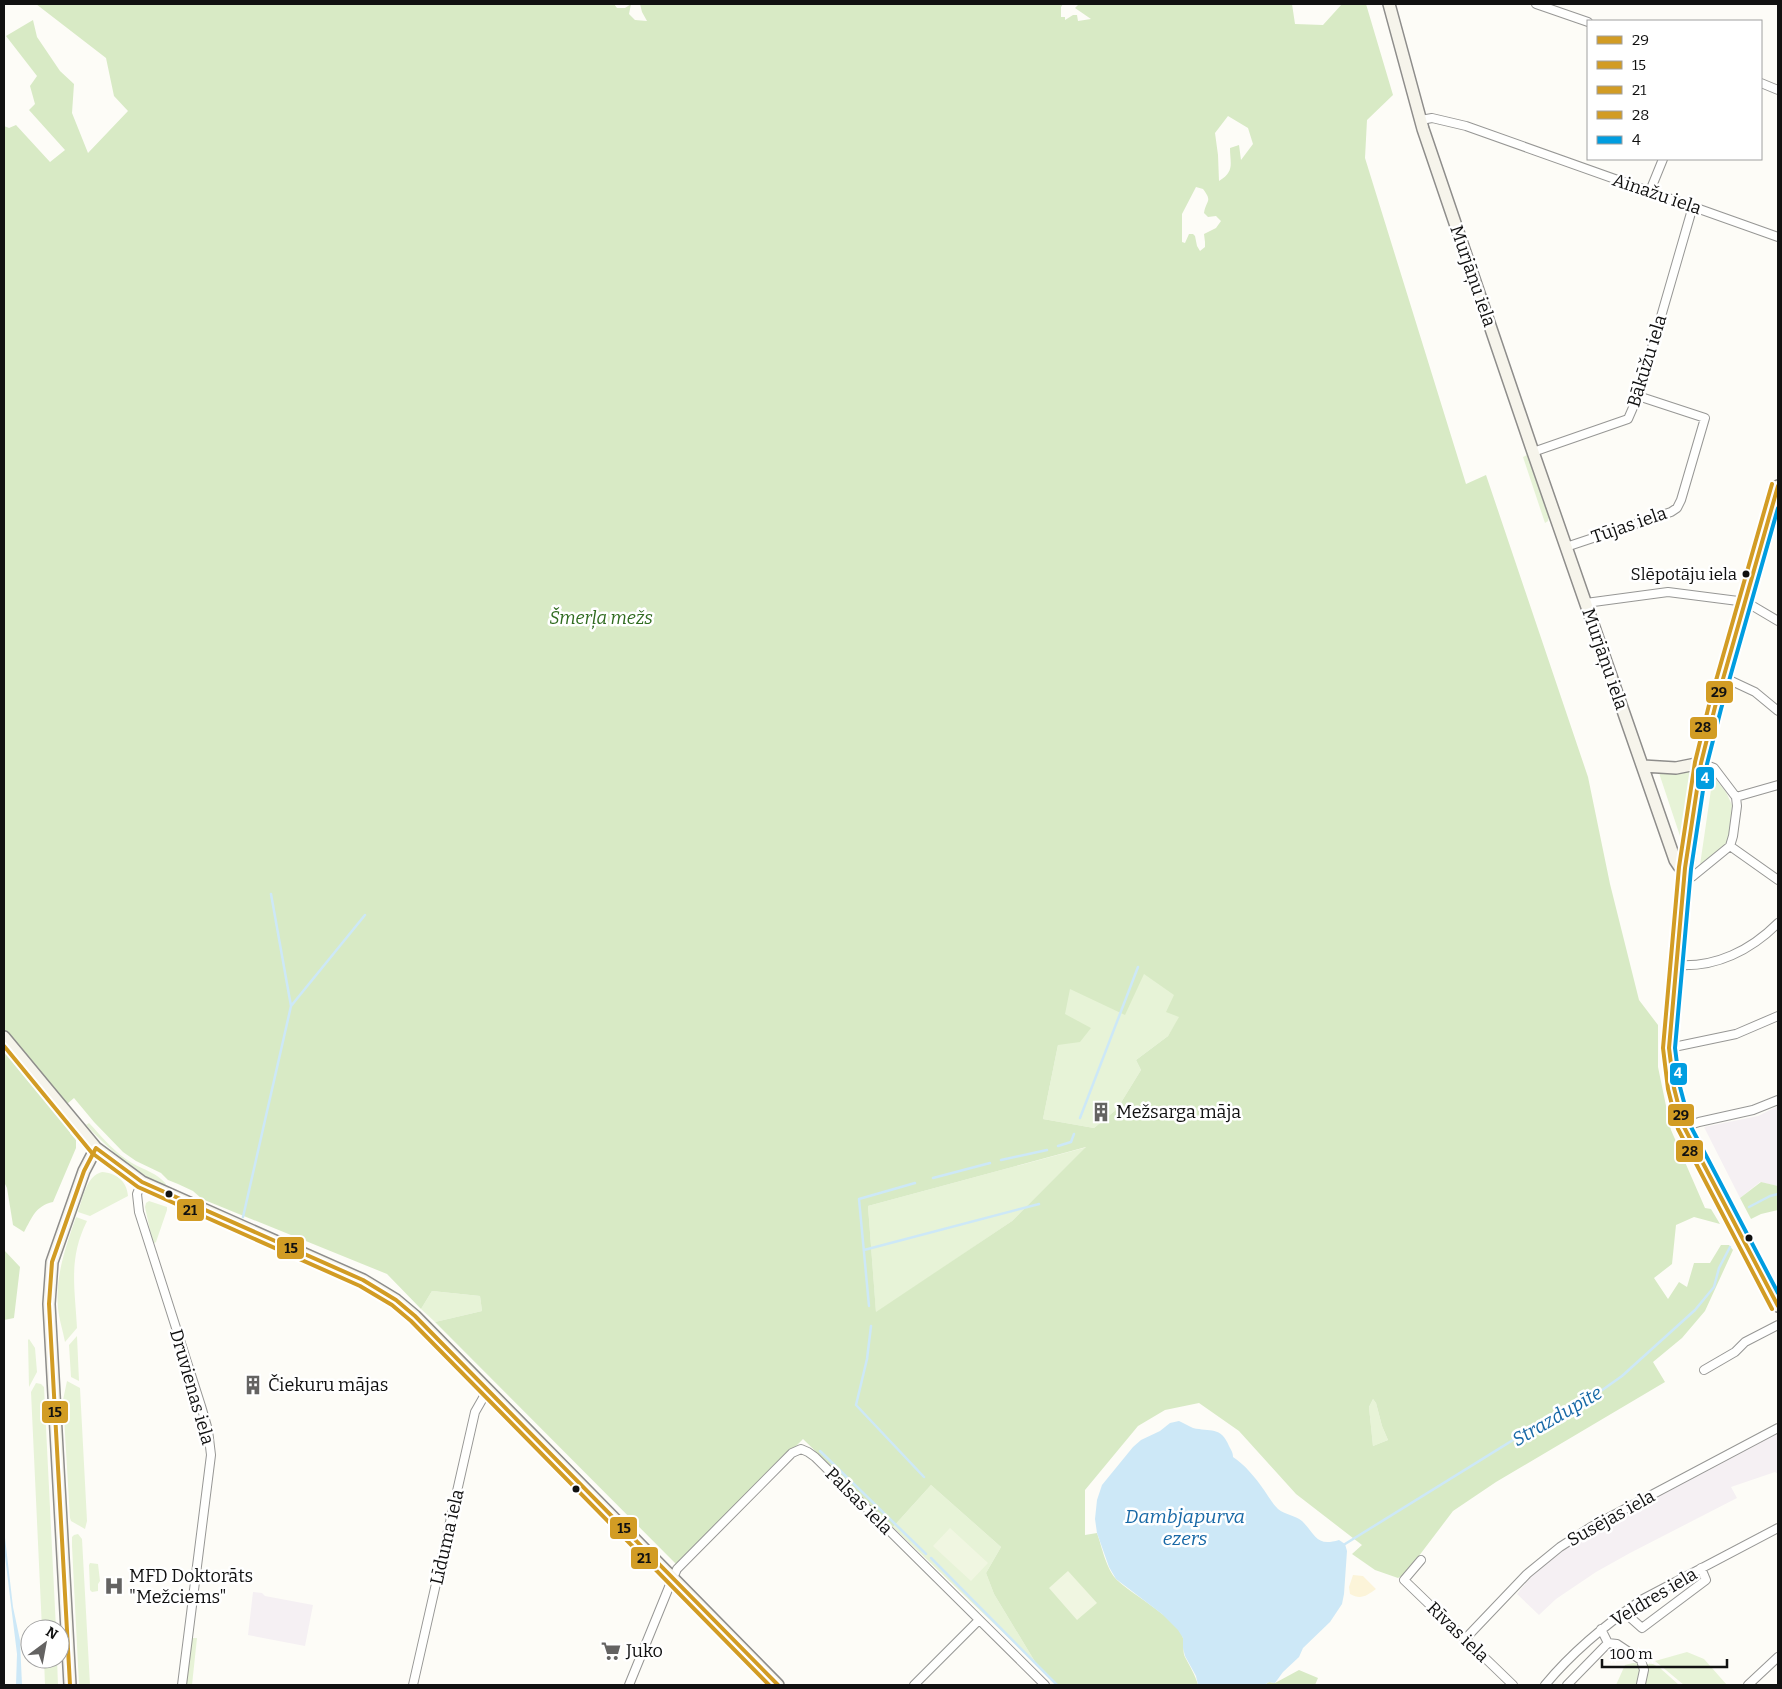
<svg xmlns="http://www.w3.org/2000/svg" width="1782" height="1689" font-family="Bitter,serif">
  <rect width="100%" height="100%" fill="#fdfcf7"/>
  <path fill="#f5f0f3" d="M1778 1106V1186L1760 1182 1740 1198 1704 1127 1758 1116Z
    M1778 1433V1474L1775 1472 1731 1487 1737 1498 1630 1553 1596 1572 1556 1599 1539 1615 1517 1594 1533 1574 1567 1547 1595 1529Z
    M253 1592 262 1593 265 1596 313 1605 305 1646 248 1635Z"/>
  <path fill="#e7f3d7" d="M1527 455 1549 517 1548 521 1545 523 1523 457Z
    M1689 769 1693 771 1682 842 1659 773Z
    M1706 770 1709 772 1695 870 1693 872 1691 870Z
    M1713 776 1726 792 1732 805 1728 842 1719 851 1700 865Z
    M1059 911 1175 952 1180 1017 1168 1036 1136 1060 1141 1070 1117 1109 1094 1128 1043 1119 1058 1045Z
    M89 1123C102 1137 116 1154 132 1163 144 1170 157 1173 166 1184L165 1186C133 1172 110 1150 86 1125Z
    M1087 1147 1012 1221 876 1313 868 1206Z
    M102 1172C116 1173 127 1181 128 1196L90 1216 78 1212C83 1198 86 1176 102 1172Z
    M149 1201 167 1207V1210L156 1242 153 1244 145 1207 146 1203Z
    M76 1217 87 1221C68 1259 75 1288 77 1328L65 1342C63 1331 59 1319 58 1308 55 1276 66 1246 76 1217Z
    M432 1291 480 1296 482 1311 435 1322 421 1309Z
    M77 1336 79 1381 71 1377 69 1345Z
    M29 1339 35 1348 37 1372 29 1387 28 1340Z
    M67 1381 80 1388 87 1521 85 1529 71 1521 70 1518 63 1400Z
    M36 1383 41 1384 44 1387 56 1629H42L31 1392Z
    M1373 1399 1376 1403 1382 1426 1388 1440 1373 1446 1369 1407Z
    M931 1485 1001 1547 986 1573 994 1594 1037 1665 893 1527Z
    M78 1534 82 1539 90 1685H79L72 1546V1537L74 1535Z
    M90 1563 98 1564 100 1581 98 1584V1591L92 1592 90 1590 89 1565Z
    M192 1638H197L192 1685H186Z
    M1687 1652 1704 1659 1727 1685H1684L1655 1661Z
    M44 1659H57L58 1685H45Z
    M1633 1663 1653 1664 1660 1668 1679 1685H1616L1625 1665Z"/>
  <path fill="#d8eac5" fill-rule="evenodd" d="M36 4H614L617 8H625L631 4 629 14 635 20 647 21 642 12 640 4H1063L1061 7V17H1065V20L1073 15H1077L1078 21 1091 19 1075 8 1079 4H1292L1295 24 1323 25 1342 4H1366L1393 95 1367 120 1365 158 1466 484 1486 475 1588 777 1610 884 1639 1000 1658 1025V1067L1671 1130 1705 1208 1711 1209 1720 1224 1694 1217 1676 1225 1672 1264 1654 1278 1668 1299 1679 1282 1687 1287 1694 1263H1710L1721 1245H1729L1733 1250 1705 1311 1682 1338 1653 1362 1665 1382 1496 1482 1453 1511 1406 1573 1398 1578 1375 1570 1352 1554 1362 1545 1296 1494 1239 1431 1199 1403 1165 1410 1138 1426 1085 1490V1535L1097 1533C1102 1547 1106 1569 1117 1580 1130 1593 1180 1621 1183 1638 1185 1645 1182 1651 1185 1657 1190 1667 1195 1674 1198 1685H1056L1037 1665 994 1594 986 1573 1001 1547 931 1485 893 1527 803 1439 678 1566 435 1322 482 1311 480 1296 432 1291 421 1309 387 1274 202 1199 193 1191 178 1184 168 1180 161 1173 136 1161 123 1152 94 1122 74 1098 67 1104 4 1030V126L9 128 16 125 50 162 65 150 29 110 35 104 30 86 37 76 6 36 33 20 37 37 60 71 74 84 72 113 88 153 128 111 114 96 106 58ZM1228 116 1248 128 1253 144 1241 160 1239 145 1230 148C1230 164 1235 171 1219 181L1218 155 1215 133ZM1196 187 1203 189C1213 202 1206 200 1204 213L1208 217 1216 216 1221 221 1216 228 1204 234 1205 242V247L1200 251 1197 246 1195 236 1193 234H1189L1185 243 1182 242V214ZM1144 974 1174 995 1166 1012 1179 1017 1168 1036 1136 1060 1141 1070 1117 1109 1094 1128 1043 1119 1058 1045 1080 1042 1091 1028 1065 1014 1070 989 1125 1015ZM1086 1147 1012 1221 876 1312 868 1206ZM1373 1399 1376 1403 1382 1426 1388 1440 1373 1446 1369 1407Z
    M4 1049 73 1129 70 1133 76 1140V1148L53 1202C35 1206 32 1218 24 1232L13 1225 7 1188 4 1182Z
    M1761 1182 1778 1186V1210L1761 1214 1751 1219 1740 1198Z
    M4 1250 20 1267 14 1318 4 1320Z
    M1299 1670 1318 1678 1315 1685H1264L1269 1682 1275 1683Z"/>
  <path fill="#fcf4d9" d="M1353 1575 1363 1576 1376 1589C1366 1596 1361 1600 1350 1594L1349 1587Z"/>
  <path fill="#f0f6e1" d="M950 1528 988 1563 971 1581 933 1546Z
    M1068 1571 1097 1603 1077 1620 1049 1588Z"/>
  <path fill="#cde8f7" d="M1179 1421C1184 1423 1188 1426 1193 1428 1210 1432 1221 1426 1229 1446 1231 1450 1233 1452 1233 1457 1244 1464 1256 1478 1264 1490 1268 1496 1273 1504 1278 1509 1285 1515 1295 1515 1302 1521 1316 1535 1316 1547 1339 1540L1345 1544 1347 1551 1344 1594 1342 1604 1330 1622 1303 1648 1299 1657 1283 1672 1275 1683 1269 1682 1264 1685H1198L1196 1676 1185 1656 1183 1648V1638L1178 1630 1162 1614 1116 1579 1109 1567 1097 1533 1095 1519 1097 1500 1102 1485 1133 1447 1141 1440 1160 1431 1170 1423Z
    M4 1529 13 1607 20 1640 22 1685H16L17 1654 4 1548Z"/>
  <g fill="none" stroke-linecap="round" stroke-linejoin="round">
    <path stroke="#cde8f7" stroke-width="2.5" d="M271 894 291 1006
      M1080 1118 1138 967
      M1058 1146 1071 1142 1074 1134
      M1001 1160 1047 1150
      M933 1178 990 1163
      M1749 1207 1770 1196 1778 1194
      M243 1217 291 1006 365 915
      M864 1250 1039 1204
      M869 1306 859 1199 915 1183
      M871 1326 867 1359 856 1405 924 1477
      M820 1451 926 1554
      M1345 1544 1552 1416 1591 1398 1622 1376 1695 1310 1714 1287 1719 1268 1730 1247
      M931 1558 1057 1685"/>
    <defs>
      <path id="street" d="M1536 4 1588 22
        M1761 83 1778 90
        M1421 120 1432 118 1466 126 1778 237
        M1650 191 1663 159
        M1533 452 1628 419 1638 396 1693 206
        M1566 547 1671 512 1677 508 1681 500 1705 418 1638 396
        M1586 603 1668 592 1746 602 1778 621
        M1723 677 1755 692 1778 711
        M1736 797 1778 785
        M1730 846 1778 880
        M1684 879 1692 877 1730 846 1733 836 1737 806 1736 797 1714 768 1701 763
        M1676 965C1716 968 1751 950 1778 923
        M1669 1048 1736 1034 1778 1016
        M1684 1127 1699 1122 1753 1110 1778 1100
        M142 1182 137 1194 139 1212 201 1406 208 1430 211 1455 182 1685
        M1704 1370 1735 1352 1745 1342 1778 1325
        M1421 1560 1404 1580 1513 1685
        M1624 1612 1642 1628 1706 1580 1701 1568
        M1465 1639 1527 1574 1560 1547 1591 1527 1778 1428
        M1608 1643 1617 1644 1641 1660 1644 1670 1641 1684
        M413 1685 475 1412 483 1398 489 1392
        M629 1685 669 1587 677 1569 792 1453 801 1449 808 1452 815 1457 1045 1685
        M914 1685 979 1620
        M1545 1685C1573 1651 1606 1624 1643 1599L1778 1528
        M1567 1685 1608 1643 1601 1629
        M1748 1685 1778 1657"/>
      <path id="secondary" d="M1389 4 1423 129 1533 452 1675 860 1679 866 1685 868
        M1778 486 1715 707 1701 763 1685 868 1669 1048C1671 1076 1675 1101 1684 1127L1778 1306
        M1643 766 1676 768 1701 763
        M4 1037 96 1148 142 1182 363 1280 396 1300 415 1316 778 1685
        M70 1685 49 1304 52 1262 84 1171 96 1148"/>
    </defs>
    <use href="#street" stroke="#979795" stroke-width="10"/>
    <use href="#secondary" stroke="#8e8d8b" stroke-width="14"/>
    <use href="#street" stroke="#fffffe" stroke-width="8"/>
    <use href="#secondary" stroke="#f6f4eb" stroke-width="11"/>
    <defs>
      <path id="bus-1" d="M1778 486 1715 707 1701 763 1685 868 1669 1048 1674 1088 1684 1127 1778 1306"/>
      <path id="bus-2" d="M96 1148 142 1182 363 1280 396 1300 415 1316 778 1685
        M70 1685 49 1304 52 1262 84 1171 96 1148"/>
      <path id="bus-3" d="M4 1046 92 1153 138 1187 360 1286 392 1305 411 1321 769 1685"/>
      <path id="bus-4" d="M1772 484 1709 705 1695 762 1679 867 1663 1048 1668 1089 1678 1129 1772 1309"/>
      <path id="bus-5" d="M1778 508 1721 709 1707 764 1691 869 1675 1048 1680 1087 1690 1125 1778 1293"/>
    </defs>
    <use href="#bus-1" stroke="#fff" stroke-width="8"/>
    <use href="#bus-2" stroke="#fff" stroke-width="8"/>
    <use href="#bus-3" stroke="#fff" stroke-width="8"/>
    <use href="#bus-4" stroke="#fff" stroke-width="8"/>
    <use href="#bus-5" stroke="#fff" stroke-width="8"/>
    <use href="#bus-1" stroke="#d29c24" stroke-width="4"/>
    <use href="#bus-2" stroke="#d29c24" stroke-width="4"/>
    <use href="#bus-3" stroke="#d29c24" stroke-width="4"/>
    <use href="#bus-4" stroke="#d29c24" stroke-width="4"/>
    <use href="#bus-5" stroke="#009de0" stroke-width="4"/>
  </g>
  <defs>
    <symbol id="building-bare" viewBox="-9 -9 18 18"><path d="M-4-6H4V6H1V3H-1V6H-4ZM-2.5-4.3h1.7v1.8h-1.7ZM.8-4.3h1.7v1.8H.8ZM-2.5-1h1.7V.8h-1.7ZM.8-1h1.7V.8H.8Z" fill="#646362" stroke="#fff" stroke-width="2.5" paint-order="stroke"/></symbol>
    <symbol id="hospital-bare" viewBox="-9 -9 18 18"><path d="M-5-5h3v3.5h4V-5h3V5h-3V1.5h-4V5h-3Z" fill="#646362" stroke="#fff" stroke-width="2.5" paint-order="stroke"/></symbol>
    <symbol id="supermarket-bare" viewBox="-9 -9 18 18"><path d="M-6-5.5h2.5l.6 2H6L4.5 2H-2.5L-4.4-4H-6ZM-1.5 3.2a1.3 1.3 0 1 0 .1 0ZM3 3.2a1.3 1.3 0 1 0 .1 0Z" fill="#646362" stroke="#fff" stroke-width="2.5" paint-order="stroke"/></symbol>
  </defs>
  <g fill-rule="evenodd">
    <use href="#building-bare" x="1087" y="1098" width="28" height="28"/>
    <use href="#building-bare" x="239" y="1371" width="28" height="28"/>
    <use href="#hospital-bare" x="100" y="1572" width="28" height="28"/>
    <use href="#supermarket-bare" x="597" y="1637" width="28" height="28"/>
  </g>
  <g fill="#111" stroke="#fff" stroke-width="2">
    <circle cx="1746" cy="574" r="4.5"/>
    <circle cx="169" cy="1194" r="4.5"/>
    <circle cx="1749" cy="1238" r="4.5"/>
    <circle cx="576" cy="1489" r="4.5"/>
  </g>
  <g text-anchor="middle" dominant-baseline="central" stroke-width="5" stroke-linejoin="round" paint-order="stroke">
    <g font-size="17" fill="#111" stroke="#fff" text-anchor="end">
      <text x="1737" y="574">Slēpotāju iela</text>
    </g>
    <g font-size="18" fill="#111" stroke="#fff">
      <text transform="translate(1657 194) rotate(19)">Ainažu iela</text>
      <text transform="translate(1473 276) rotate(71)">Murjāņu iela</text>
      <text transform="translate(1647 361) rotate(-73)">Bākūžu iela</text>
      <text transform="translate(1629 525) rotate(-19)">Tūjas iela</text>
      <text transform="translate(1605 659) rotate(71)">Murjāņu iela</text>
      <text transform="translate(192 1387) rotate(74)">Druvienas iela</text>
      <text transform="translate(859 1501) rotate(45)">Palsas iela</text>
      <text transform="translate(1611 1518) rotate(-29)">Susējas iela</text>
      <text transform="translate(447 1537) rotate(-77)">Līduma iela</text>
      <text transform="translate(1654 1597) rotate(-31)">Veldres iela</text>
      <text transform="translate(1458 1632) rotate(44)">Rīvas iela</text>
    </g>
    <g font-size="18" font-style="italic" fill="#2f6b1f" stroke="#fff">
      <text x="601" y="618">Šmerļa mežs</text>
    </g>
    <g font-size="18" fill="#111" stroke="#fff" text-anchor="start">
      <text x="1116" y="1112">Mežsarga māja</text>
      <text x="268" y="1385">Čiekuru mājas</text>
      <text x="129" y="1576">MFD Doktorāts<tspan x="129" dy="21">"Mežciems"</tspan></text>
      <text x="626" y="1651">Juko</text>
    </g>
    <g font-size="19" font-style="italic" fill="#1768a6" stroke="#fff">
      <text transform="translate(1557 1416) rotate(-30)">Strazdupīte</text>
      <text x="1185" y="1516">Dambjapurva<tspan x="1185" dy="22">ezers</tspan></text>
    </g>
  </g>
  <g stroke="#fff" stroke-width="2">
    <rect x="1705" y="680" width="29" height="24" rx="5" fill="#d29c24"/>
    <rect x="1689" y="716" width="29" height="24" rx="5" fill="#d29c24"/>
    <rect x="1695" y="766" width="20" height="24" rx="5" fill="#009de0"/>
    <rect x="1669" y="1062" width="19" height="24" rx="5" fill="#009de0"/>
    <rect x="1667" y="1103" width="28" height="24" rx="5" fill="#d29c24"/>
    <rect x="1675" y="1139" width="29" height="24" rx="5" fill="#d29c24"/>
    <rect x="176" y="1198" width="29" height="24" rx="5" fill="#d29c24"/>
    <rect x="276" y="1236" width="29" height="24" rx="5" fill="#d29c24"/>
    <rect x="41" y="1400" width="28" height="24" rx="5" fill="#d29c24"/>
    <rect x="609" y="1516" width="29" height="24" rx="5" fill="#d29c24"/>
    <rect x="630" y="1546" width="29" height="24" rx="5" fill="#d29c24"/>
  </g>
  <g font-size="14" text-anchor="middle" font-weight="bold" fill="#fff">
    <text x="1705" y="783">4</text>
    <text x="1678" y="1078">4</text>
  </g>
  <g font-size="14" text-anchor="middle" font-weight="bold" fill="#111">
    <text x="1719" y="697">29</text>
    <text x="1703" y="732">28</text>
    <text x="1681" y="1120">29</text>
    <text x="1690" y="1156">28</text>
    <text x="190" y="1215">21</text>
    <text x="291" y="1253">15</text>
    <text x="55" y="1417">15</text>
    <text x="624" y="1533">15</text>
    <text x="644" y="1563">21</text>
  </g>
  <rect width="1782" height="1689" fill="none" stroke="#111111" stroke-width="10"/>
  <rect x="1587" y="20" width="175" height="140" fill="#ffffff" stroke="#a0a0a0"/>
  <rect x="1597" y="36" width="25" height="8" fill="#d29c24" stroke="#a0a0a0"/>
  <text x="1632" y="45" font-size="15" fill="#111111">29</text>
  <rect x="1597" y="61" width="25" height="8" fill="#d29c24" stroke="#a0a0a0"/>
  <text x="1632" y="70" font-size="15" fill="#111111">15</text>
  <rect x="1597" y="86" width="25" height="8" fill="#d29c24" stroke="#a0a0a0"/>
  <text x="1632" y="95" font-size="15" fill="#111111">21</text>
  <rect x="1597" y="111" width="25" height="8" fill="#d29c24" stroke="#a0a0a0"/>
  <text x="1632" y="120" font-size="15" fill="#111111">28</text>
  <rect x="1597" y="136" width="25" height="8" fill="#009de0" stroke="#a0a0a0"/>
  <text x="1632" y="145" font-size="15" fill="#111111">4</text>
  <g transform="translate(45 1644) rotate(32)"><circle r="24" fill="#ffffff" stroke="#a0a0a0"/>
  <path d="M0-4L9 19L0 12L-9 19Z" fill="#646362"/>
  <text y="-8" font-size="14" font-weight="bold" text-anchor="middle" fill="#111111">N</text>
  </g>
  <path d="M1602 1659v8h125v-8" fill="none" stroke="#111111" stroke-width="2.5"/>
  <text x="1610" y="1659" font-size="15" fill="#111111" stroke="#ffffff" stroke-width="4" paint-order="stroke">100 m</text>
</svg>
